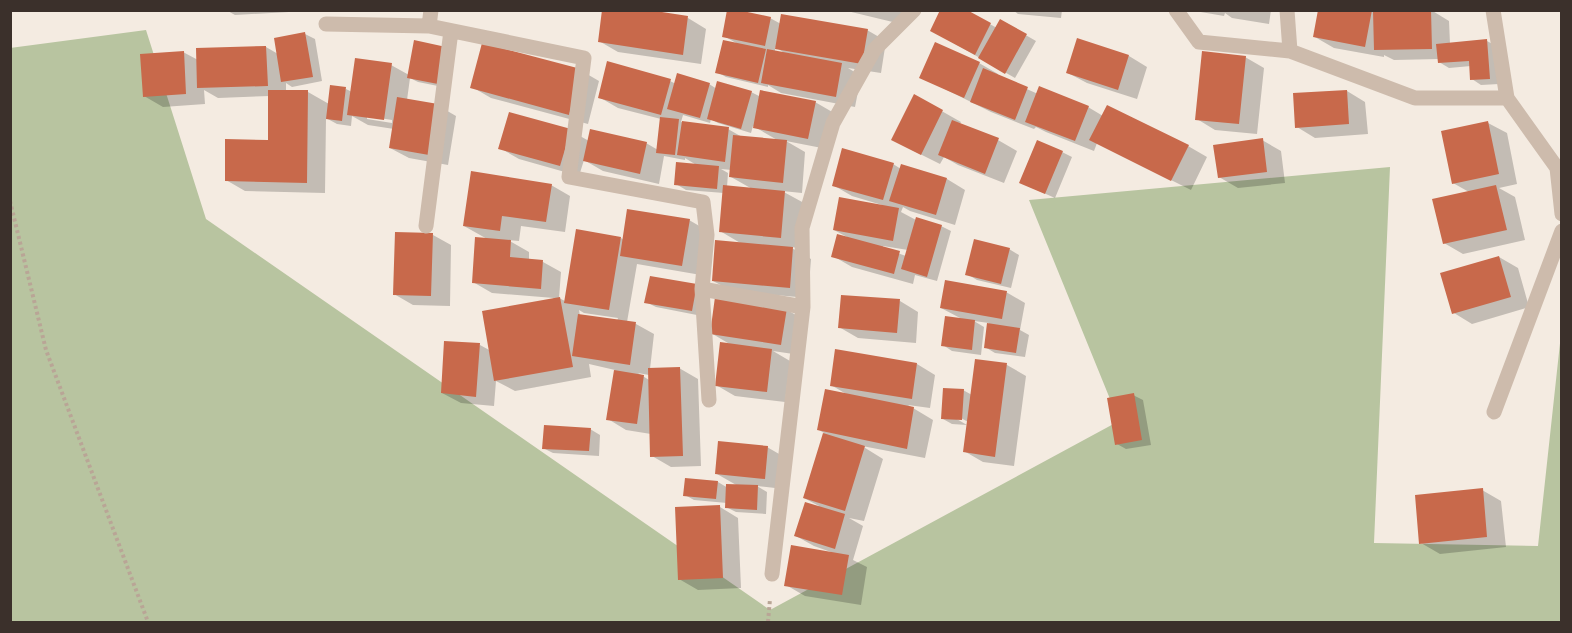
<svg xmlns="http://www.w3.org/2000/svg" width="1572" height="633" font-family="Barlow,sans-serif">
  <rect width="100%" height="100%" fill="#f4ebe1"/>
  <path fill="#b8c4a0" d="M146 30 206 219 770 610 1119 421 1029 200 1390 167 1374 543 1538 546 1561 334V622H11L10 48Z"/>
  <path fill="#0003" fill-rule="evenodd" d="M226 10H289V12L235 15Z
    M843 10H904L901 24Z
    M964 10 997 28 1001 21 1036 41 1015 78 950 41Z
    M1013 10H1062L1061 18 1018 14Z
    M1189 10H1271L1269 24 1232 18 1225 13 1224 16Z
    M1320 10H1431L1449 21 1450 44 1487 41 1496 46 1499 84 1481 85 1472 79 1471 66 1449 68 1439 62V59L1394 60 1384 55V57L1334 48 1315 37Z
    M688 18 706 29 701 64 618 52 599 41Z
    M770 18 781 24 867 30 886 41 881 73 848 68 861 76 855 107 781 93 768 85V87L726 77 717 72 736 43 724 36ZM775 47 786 54 775 52Z
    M305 34 315 39 322 81 292 87 286 83V91L308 92 329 104 346 89 352 92 391 65 409 75 415 42 448 88 418 82 410 78 407 100 437 105 456 116 448 165 409 158 390 148 394 129 368 125 352 116 351 126 337 124 326 118 325 193 245 191 226 180 269 141 270 96 218 98 204 90 205 104 163 107 144 96 183 52 198 60 266 47 278 54ZM367 116 392 120V123L367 119Z
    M1129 56 1147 67 1137 99 1087 83 1068 73Z
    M1245 57 1264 68 1257 134 1215 130 1197 119Z
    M979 63 998 74 997 76 1038 94 1088 107 1103 116 1188 146 1207 157 1191 190 1097 143 1094 151 1046 132 1036 127 1034 129 991 112 921 77Z
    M580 70 599 81 588 124 491 98 472 87Z
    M670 81 676 84H709L717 89 751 92 761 97 815 102 834 113 827 149 786 141 805 152 802 193 782 191 804 203 800 248 790 247 811 259 808 298 732 291 713 281 742 244 720 231 724 193 686 190 676 184 698 166 685 158V160L664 156 659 184 603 171 584 160 579 176 519 159 500 148 571 131 589 141 646 143 658 150 661 119 618 108 599 97ZM683 115 710 123 711 119 718 123 751 133 753 126 779 141 742 137 728 129 681 122ZM721 169 732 170 731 177 754 190 727 187 728 173Z
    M1347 91 1365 102 1368 134 1315 138 1297 127Z
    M915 96 961 122 960 124 998 140 1017 151 1004 183 958 165 944 157 940 164 912 150Z
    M1488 123 1507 133 1517 184 1499 188 1515 197 1525 240 1463 254 1444 243 1469 192 1453 183Z
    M1262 140 1281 151 1285 183 1238 188 1219 177Z
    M1062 152 1072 157 1055 198 1021 183Z
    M893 164 901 169 947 179 965 190 955 225 910 211 903 207 901 212 916 220 941 226 951 231 937 281 915 275 913 284 852 267 833 256 847 237 834 230 882 207V205L852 196 833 185ZM883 246 908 250 906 256 883 248Z
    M551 185 570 196 565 232 521 226 519 241 508 240 529 252V260L543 262 561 272 559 298 565 301 621 238 624 240 689 220 708 231 701 275 637 264 627 322 636 324 654 334 650 369 679 368 698 379 701 466 671 467 652 456 651 434 626 430 608 419 615 370 589 364 591 377 515 391 496 381 494 406 461 403 442 393 480 345 491 351 554 298 492 293 473 282 489 240 464 226ZM579 310 584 313 618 318 617 321 580 316ZM638 373 649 375V380Z
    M433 235 451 245 450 306 413 305 394 294Z
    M1009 249 1019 255 1011 288 977 280 967 274Z
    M1499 257 1518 268 1529 307 1472 324 1454 313Z
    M696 286 702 316 656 307 646 302Z
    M1006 292 1025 303 1020 330 1029 335 1025 357 995 353 985 347 989 323 974 321 984 327 981 355 952 351 943 345 962 319 941 308Z
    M900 301 918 312 916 343 858 338 839 327Z
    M787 310 805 320 800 355 773 351 790 361 785 402 735 396 716 385 733 346 711 333Z
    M976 361 1007 365 1026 376 1014 466 983 462 964 451 968 422 956 415 955 418 967 425 952 424 943 419 963 390 972 395Z
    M917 364 935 375 930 408 908 405 933 420 925 458 862 446 883 459 864 521 849 518 863 526 853 560 867 567 861 605 805 596 786 585 831 552 814 546 796 536 819 506 804 498 824 433 819 430 848 395 831 385Z
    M1133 395 1143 400 1151 445 1126 449 1117 444Z
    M590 429 600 435 599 456 553 453 543 448Z
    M767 447 786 458 784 489 757 486 767 492 766 514 736 512 726 507 727 503 694 500 685 495 718 482 728 488 738 486 717 474Z
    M1482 490 1501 501 1506 547 1440 554 1421 543Z
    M720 507 738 518 741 588 698 590 679 579Z"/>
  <path fill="#c8694b" d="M602 10H649L688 16 683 55 598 42Z
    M727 10H738L771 17 765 46 722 37Z
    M940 10H967L991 23 975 55 930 31Z
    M1318 10H1372L1365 47 1313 37Z
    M1431 10 1432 49 1374 50 1373 11Z
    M781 14 868 29 862 64 775 49Z
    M1000 19 1027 34 1005 74 978 58Z
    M305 32 313 77 281 82 274 38Z
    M1077 38 1129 55 1118 90 1066 73Z
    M1487 39 1490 79 1470 80 1469 61 1438 63 1436 44Z
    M414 40 446 47 438 84 407 78Z
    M723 40 766 49 758 83 715 73Z
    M935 42 980 62 964 98 919 78Z
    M482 43 581 69 569 115 470 88Z
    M266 46 268 86 197 88 196 48Z
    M767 49 842 63 836 97 761 83Z
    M184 51 186 94 143 97 140 54Z
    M1202 51 1246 56 1239 124 1195 120Z
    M355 58 392 63 384 120 347 115Z
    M607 61 671 79 661 115 598 98Z
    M983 68 1028 87 1015 120 970 102Z
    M677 73 710 83 700 118 667 109Z
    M717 81 752 91 741 129 707 119Z
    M330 85 346 87 342 121 326 119Z
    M1039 86 1089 106 1075 141 1025 122Z
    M268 90H308L307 183 225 181V139L268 140Z
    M760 90 816 101 808 139 753 128Z
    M1347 90 1349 124 1295 128 1293 93Z
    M914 94 943 110 921 155 891 140Z
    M397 97 438 104 429 155 389 148Z
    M1107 105 1189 145 1171 181 1089 140Z
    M509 112 571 129 560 166 498 149Z
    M660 117 679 119 675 155 656 153Z
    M952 120 999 138 985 174 938 155Z
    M682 121 729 127 725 162 677 155Z
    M1488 121 1499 174 1452 184 1441 131Z
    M590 129 647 142 640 174 583 161Z
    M733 135 787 140 783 183 729 177Z
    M1263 138 1267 172 1218 178 1213 145Z
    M1037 140 1063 151 1045 194 1019 183Z
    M842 148 894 163 883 200 832 186Z
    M676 162 719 166 717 189 674 185Z
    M901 164 947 178 936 215 889 201Z
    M471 171 552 184 546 222 502 216 500 231 463 226Z
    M723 185 785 191 781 238 719 232Z
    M1496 185 1507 230 1443 244 1432 199Z
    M839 197 899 208 893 241 833 230Z
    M627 209 690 219 682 266 620 256Z
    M916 217 942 225 927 277 901 269Z
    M576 229 621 237 609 310 564 303Z
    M395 232 433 233 431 296 393 295Z
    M837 234 900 251 894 274 831 257Z
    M475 237 511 240 510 257 543 260 541 289 472 283Z
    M974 239 1010 248 1001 284 965 275Z
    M715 240 793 247 790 288 712 281Z
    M1499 256 1511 297 1452 314 1440 273Z
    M650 276 697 284 692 311 644 303Z
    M945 280 1007 291 1002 319 940 308Z
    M841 295 900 299 897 333 838 328Z
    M560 297 573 367 494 381 482 311Z
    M715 297 787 308 781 345 710 334Z
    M578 314 636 322 630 365 572 356Z
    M945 316 975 320 972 350 941 346Z
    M987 323 1020 328 1016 353 984 348Z
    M444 341 480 343 476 397 441 393Z
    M720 342 772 349 767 392 715 386Z
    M835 349 917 363 912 399 830 386Z
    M975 359 1007 363 995 457 963 452Z
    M680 367 683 456 650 457 648 368Z
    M614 370 644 375 637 424 606 420Z
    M943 388 964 389 962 420 941 419Z
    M825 389 914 407 907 449 817 430Z
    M1134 393 1142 440 1115 445 1107 398Z
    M544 425 591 428 589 451 542 449Z
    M823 433 865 446 845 511 803 498Z
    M718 441 768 446 765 479 715 474Z
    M685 478 718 481 716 499 683 496Z
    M726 484 758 485 757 510 725 508Z
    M1483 488 1487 537 1419 544 1415 495Z
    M805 502 845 514 835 549 794 536Z
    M720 505 723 578 678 580 675 507Z
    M791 545 849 555 842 595 784 586Z"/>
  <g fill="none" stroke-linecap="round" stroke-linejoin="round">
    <path stroke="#b9a596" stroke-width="4" stroke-dasharray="3 3" stroke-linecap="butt" d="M10 201 46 350 148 622
      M768 622 770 599"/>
    <path stroke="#cdbbac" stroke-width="15" d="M1176 10 1199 42 1290 51 1415 98H1507
      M1287 10 1290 51
      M1493 10 1507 98 1557 168 1562 214
      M326 24 429 26 584 58 569 177 703 202 707 235 702 289 709 400
      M429 26 431 10
      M426 226 451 31
      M702 289 803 307 772 574
      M803 307 802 228 833 123 874 50 914 10
      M1494 412 1562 231"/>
  </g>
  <rect width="1572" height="633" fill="none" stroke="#3b302b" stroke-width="24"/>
</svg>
